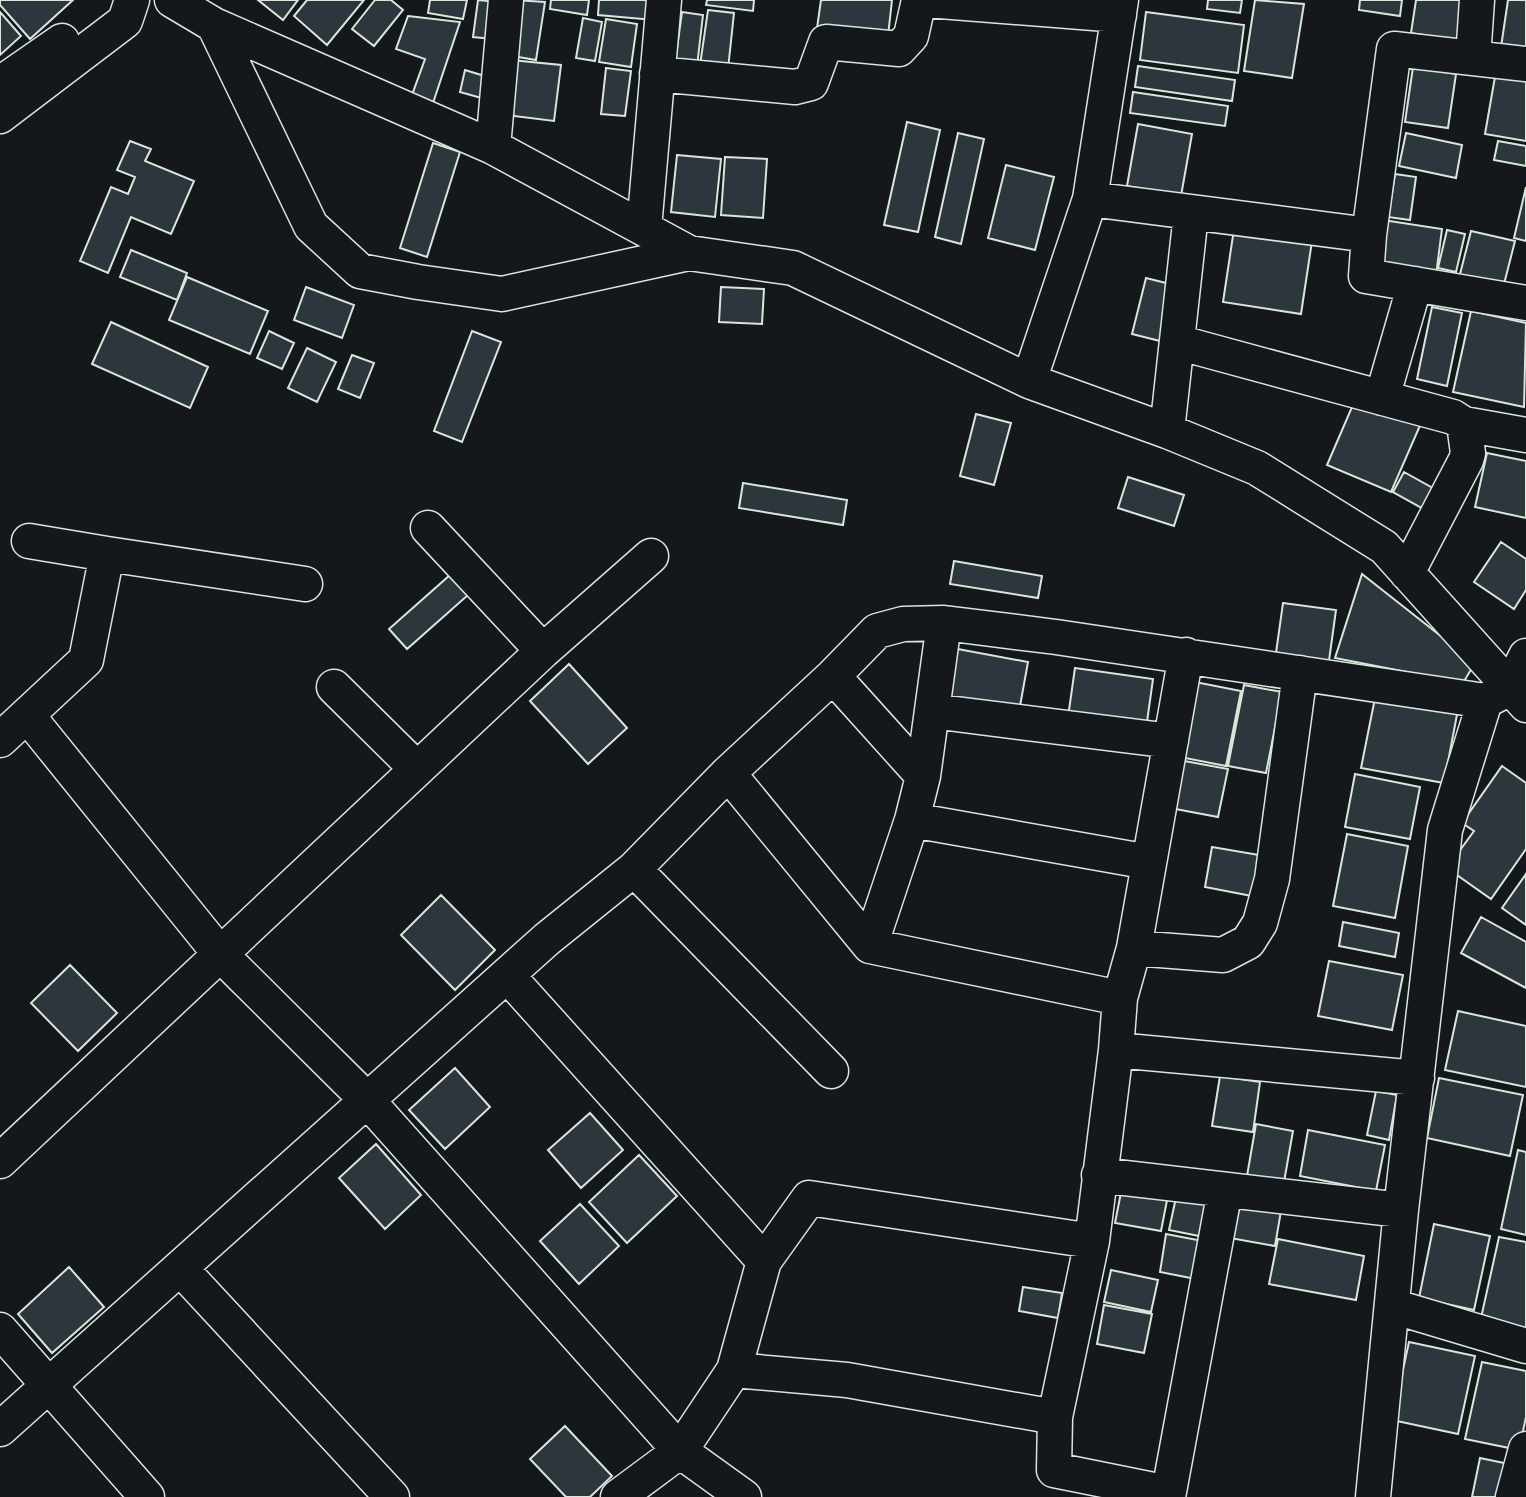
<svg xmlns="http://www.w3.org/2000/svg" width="1526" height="1497" font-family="'Titillium Web',sans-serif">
  <rect width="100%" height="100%" fill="#14181c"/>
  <path fill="#2c363c" stroke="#d8e6dc" stroke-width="2" d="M0 0H73L30 39 0 5Z
    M258 0H298L283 20Z
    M307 0H364L327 45 294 16Z
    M375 0H391L403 10 374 46 352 29Z
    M430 0H467L463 19 428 13Z
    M478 0 498 2 493 39 473 37Z
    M515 0 545 2 536 60 507 55Z
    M551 0H589L587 15 550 9Z
    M599 0H656L654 20 598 15Z
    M707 0H754L753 11 706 5Z
    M821 0H892L888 36 817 28Z
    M1208 0H1242L1240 13 1207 9Z
    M1255 0 1304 4 1292 78 1244 71Z
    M1360 0H1402L1400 16 1359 10Z
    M1416 0H1464L1458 41 1411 33Z
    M1508 0H1526V51L1501 47Z
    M708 10 734 13 728 69 700 65Z
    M0 12 21 36 0 55Z
    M682 12 703 15 697 66 675 63Z
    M1146 12 1244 25 1238 73 1140 60Z
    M408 16 460 22 433 103 412 95 425 59 396 49Z
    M583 18 602 22 595 61 576 58Z
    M606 19 637 24 631 67 599 62Z
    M511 60 561 65 554 121 505 115Z
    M1138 66 1235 80 1232 101 1135 87Z
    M1413 67 1456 74 1448 128 1405 122Z
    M606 68 631 71 625 116 601 114Z
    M465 70 491 78 485 99 460 92Z
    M1496 71 1526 76V141L1485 134Z
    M1133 92 1228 106 1225 126 1130 113Z
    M907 122 940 130 918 232 884 225Z
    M1138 124 1192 134 1181 196 1127 186Z
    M958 133 984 139 961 244 935 237Z
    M1406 133 1462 145 1456 178 1399 166Z
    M130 141 151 149 145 161 194 181 171 234 131 217 108 273 80 261 111 187 128 194 135 177 117 170Z
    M1498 141 1526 146V166L1494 160Z
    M433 143 460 152 427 257 400 248Z
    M677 155 721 159 715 217 671 212Z
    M725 157 767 159 763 218 721 215Z
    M1006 165 1054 177 1035 250 988 238Z
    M1395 174 1416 177 1410 220 1388 217Z
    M1526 187V241L1514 238Z
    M1383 220 1442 229 1435 283 1376 275Z
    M1234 229 1312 241 1301 314 1223 302Z
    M1447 230 1465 234 1456 272 1438 268Z
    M1471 231 1515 241 1503 288 1459 278Z
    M131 250 187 273 177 300 120 277Z
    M187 277 268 311 250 354 169 320Z
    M1146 278 1178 286 1164 342 1132 334Z
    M306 287 354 305 342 338 294 320Z
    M721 287 764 289 762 324 719 322Z
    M1432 307 1462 313 1447 386 1417 379Z
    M1471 311 1526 323 1524 407 1453 392Z
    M111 322 208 367 190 408 92 364Z
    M269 331 294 343 282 369 257 358Z
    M472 331 501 342 462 442 434 431Z
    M307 348 336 362 317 402 288 388Z
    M352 355 374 363 360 398 338 389Z
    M1358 393 1422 421 1391 492 1327 465Z
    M976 414 1011 423 994 485 960 476Z
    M1487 453 1526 461V518L1475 507Z
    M1404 472 1438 491 1427 511 1393 492Z
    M1128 477 1184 495 1174 526 1118 508Z
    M743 483 847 500 843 525 739 508Z
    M1501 542 1526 559V590L1514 609 1474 582Z
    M954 561 1042 576 1038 598 950 584Z
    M1362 574 1475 663 1463 683 1335 658Z
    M450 575 468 595 407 649 389 629Z
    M1283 603 1336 610 1328 668 1275 660Z
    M947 647 1028 662 1018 717 937 703Z
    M569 664 627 728 588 764 530 701Z
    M1075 668 1153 679 1146 729 1068 717Z
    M1195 682 1241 691 1226 766 1180 757Z
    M1244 685 1282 692 1266 773 1228 766Z
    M1377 688 1459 704 1444 783 1361 768Z
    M1179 760 1228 769 1218 817 1170 808Z
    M1502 766 1526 783V849L1491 899 1447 868 1474 831 1462 823Z
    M1355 774 1420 787 1410 839 1345 827Z
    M1347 834 1408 846 1395 918 1333 906Z
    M1212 847 1265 856 1257 897 1205 887Z
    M1526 874V925L1502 908Z
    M441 895 495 950 455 990 401 935Z
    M1481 917 1526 942V988L1461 953Z
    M1343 922 1399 933 1395 957 1339 946Z
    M1329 961 1403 975 1392 1030 1318 1016Z
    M70 965 117 1013 78 1051 31 1003Z
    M1458 1011 1526 1026V1087L1445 1070Z
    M455 1068 490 1107 445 1149 409 1110Z
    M1220 1076 1260 1082 1253 1132 1212 1126Z
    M1439 1078 1523 1095 1510 1156 1427 1138Z
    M1376 1091 1397 1095 1389 1140 1367 1135Z
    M590 1113 623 1150 581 1188 548 1150Z
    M1256 1124 1293 1131 1284 1182 1247 1176Z
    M1308 1130 1385 1145 1376 1191 1300 1176Z
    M376 1144 421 1195 385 1229 339 1178Z
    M1518 1150 1526 1152V1235L1501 1229Z
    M639 1155 677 1196 627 1243 589 1202Z
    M1123 1182 1169 1190 1161 1231 1115 1223Z
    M1177 1193 1216 1201 1209 1238 1169 1230Z
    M1237 1197 1282 1205 1275 1246 1230 1238Z
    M580 1204 619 1246 579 1284 540 1241Z
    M1434 1224 1490 1236 1474 1310 1419 1298Z
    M1166 1234 1208 1242 1201 1280 1160 1272Z
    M1499 1237 1526 1242V1328L1481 1318Z
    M1278 1239 1364 1256 1356 1300 1269 1284Z
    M69 1267 104 1307 52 1353 18 1314Z
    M1111 1270 1158 1280 1151 1312 1104 1302Z
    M1023 1287 1062 1293 1058 1318 1019 1311Z
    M1104 1305 1152 1314 1144 1353 1097 1344Z
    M1409 1342 1475 1356 1458 1434 1392 1420Z
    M1482 1362 1526 1371V1417L1519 1450 1465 1439Z
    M565 1426 612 1476 590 1497H566L530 1459Z
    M1480 1458 1509 1464 1502 1497H1472Z"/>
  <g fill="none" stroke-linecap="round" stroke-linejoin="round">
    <defs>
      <path id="minor" d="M172 0 214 25 493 147 689 253
        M927 0 1119 15
        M214 25 311 226 360 271 418 282 502 294 689 253 793 268 1029 381 1167 431 1257 468 1384 547 1526 705
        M1473 58 1477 0
        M657 74 795 87 811 83 826 42 899 49 911 36 919 0
        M0 84 62 41
        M0 116 125 21 132 0
        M493 147 506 0
        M1090 199 1369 235 1394 49 1526 64
        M644 228 664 0
        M1369 235 1366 276 1526 303
        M1177 342 1453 417 1464 424 1468 453 1466 460 1407 573
        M1029 381 1090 199 1121 0
        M1382 398 1415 284
        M1464 424 1526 435
        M1167 431 1191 214
        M29 541 107 554
        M543 651 651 556
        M833 676 923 776 912 820 870 946
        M334 687 417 769
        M932 711 1171 741
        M27 715 220 954 367 1100 680 1451 744 1497
        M0 740 86 660 107 554 305 584
        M728 773 870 946 1120 998
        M923 776 944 623
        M912 820 1149 862
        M634 869 831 1071
        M1134 948 1223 955 1248 942 1260 923 1272 879 1300 673
        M507 975 764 1261
        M1116 1050 1417 1078
        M0 1161 543 651 428 528
        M1099 1175 1401 1210
        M180 1268 392 1497
        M1392 1306 1526 1346
        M0 1330 147 1497
        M734 1370 764 1261 809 1198 1092 1241
        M1055 1417 1092 1241 1116 1050 1120 998 1134 948 1186 655
        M0 1429 547 939 634 869 728 773 833 676 877 631 903 624 944 623 1056 637 1485 701
        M618 1497 680 1451 734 1370 847 1380 1055 1417 1054 1470 1168 1493
        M1168 1497 1225 1190
        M1373 1497 1401 1210 1445 830 1485 701 1510 688 1526 656
        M1513 1497 1526 1449"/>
    </defs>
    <use href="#minor" stroke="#d8e6dc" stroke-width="37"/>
    <use href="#minor" stroke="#14181c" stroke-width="34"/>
  </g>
</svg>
